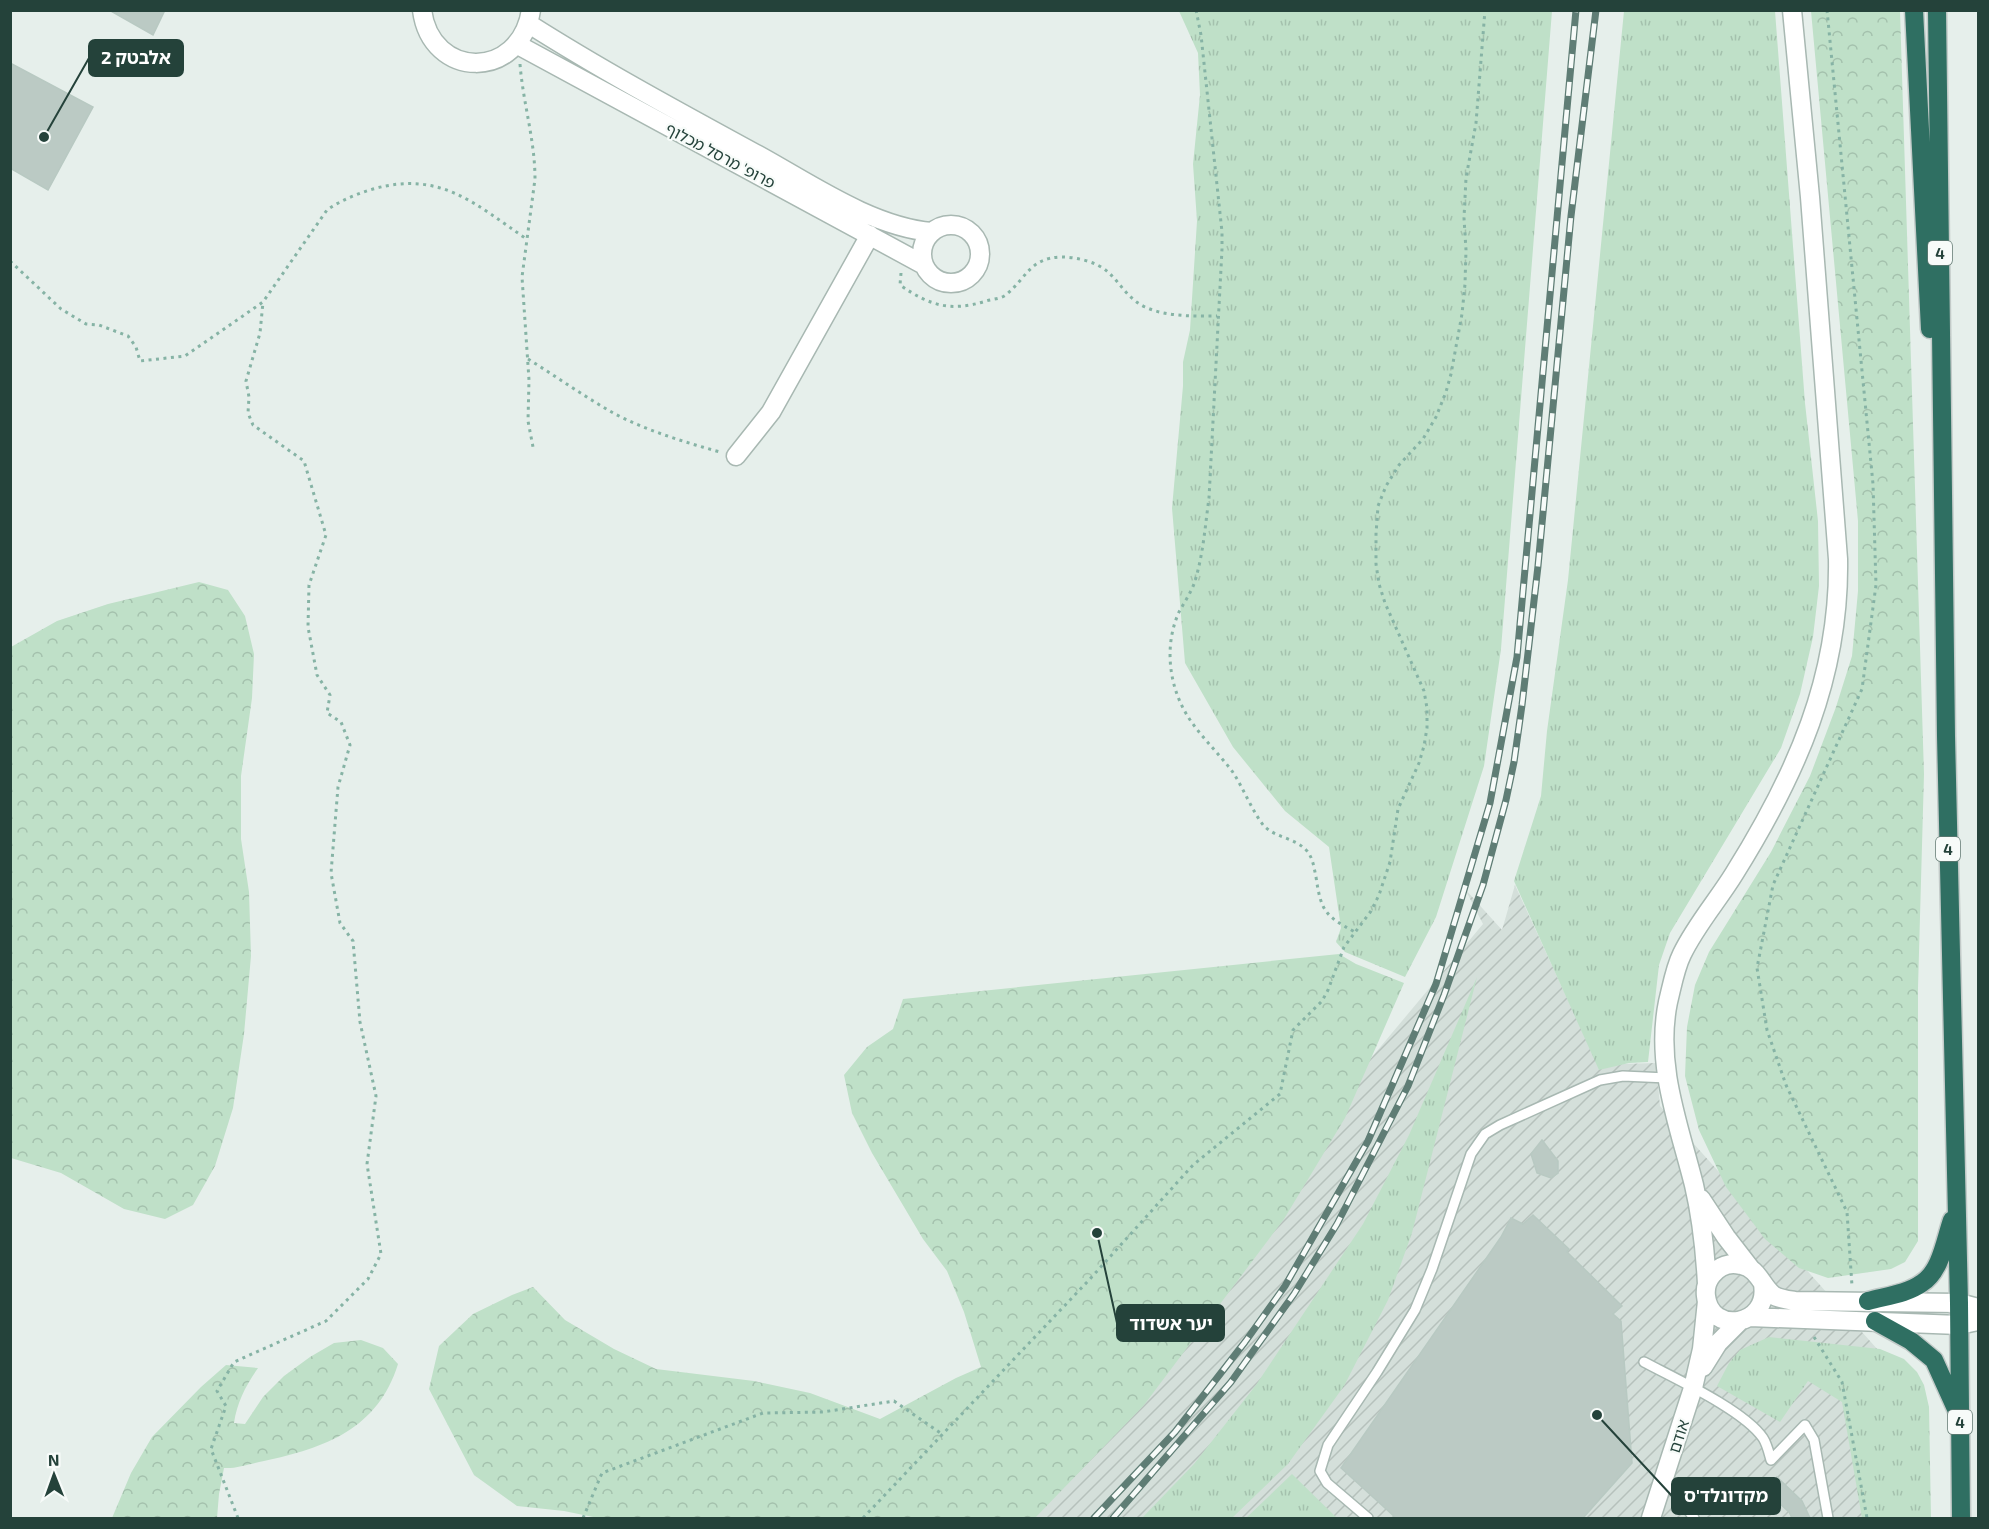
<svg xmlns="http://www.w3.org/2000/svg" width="1989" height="1529" font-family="'Exo 2','Noto Sans Hebrew',sans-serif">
  <defs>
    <pattern id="industrial-furrows" width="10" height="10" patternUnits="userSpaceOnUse" patternTransform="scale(1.5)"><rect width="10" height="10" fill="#d4dfda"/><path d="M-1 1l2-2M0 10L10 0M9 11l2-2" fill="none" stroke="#b6c1bc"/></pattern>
    <pattern id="grass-tufts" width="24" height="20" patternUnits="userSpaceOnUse" patternTransform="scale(1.5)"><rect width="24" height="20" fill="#bfe0c8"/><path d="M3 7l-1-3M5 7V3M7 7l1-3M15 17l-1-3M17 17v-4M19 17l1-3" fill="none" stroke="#a4c1ad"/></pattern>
    <pattern id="forest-crowns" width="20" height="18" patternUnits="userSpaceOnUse" patternTransform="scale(1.5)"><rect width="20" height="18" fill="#bfe0c8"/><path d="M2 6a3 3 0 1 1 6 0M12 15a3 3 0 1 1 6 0" fill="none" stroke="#a4c1ad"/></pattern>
  </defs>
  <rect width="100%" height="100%" fill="#e6efeb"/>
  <path fill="url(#industrial-furrows)" d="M1515 885 1572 1009 1622 1064 1656 1063 1660 1106 1929 1407 1918 1518H987L1483 924 1465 889 1502 930Z"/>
  <path fill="url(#grass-tufts)" d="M1179 11H1552L1501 649 1484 766 1436 917 1405 977 1345 952 1336 942 1341 928 1329 847 1285 811 1233 747 1185 663 1172 508 1183 386V362L1190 330 1197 221 1193 164 1200 95 1198 53Z
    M1624 11H1775L1805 403 1818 521 1819 586 1813 637 1800 694 1781 748 1670 933 1659 965 1648 1062 1629 1063 1599 1070 1514 881 1541 796 1547 731 1568 580Z
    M1477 977 1412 1233 1388 1300 1344 1386 1288 1464 1232 1518H1142L1194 1464 1256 1385 1363 1224 1409 1135Z
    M1769 1337 1880 1349 1904 1359 1917 1372 1924 1385 1929 1407 1931 1518H1862L1842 1402 1808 1381 1780 1422 1717 1386 1729 1363 1740 1350Z
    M1292 1474 1337 1518H1246Z"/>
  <path fill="url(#forest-crowns)" d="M1811 11H1900L1924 774 1918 988V1241L1905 1262 1891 1269 1828 1278 1799 1268 1765 1239 1726 1187 1699 1130 1685 1076 1687 1027 1695 985 1709 952 1771 852 1810 776 1836 707 1852 656 1858 591V521Z
    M199 582 228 590 245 616 254 654 252 698 241 776V839L249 892 251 956 244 1034 233 1108 215 1166 193 1205 165 1219 124 1209 61 1173 11 1158V647L57 621 108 604Z
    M1339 954 1356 964 1404 983 1345 1118 1284 1219 1144 1405 1035 1518H598L564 1511 517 1506 474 1475 429 1389 439 1346 473 1314 512 1295 533 1287 565 1320 614 1349 656 1369 754 1381 810 1393 880 1419 956 1378 981 1367 964 1312 947 1271 923 1239 872 1153 852 1113 844 1075 867 1047 893 1029 903 999Z
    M361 1340 383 1348 398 1364C378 1429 325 1448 264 1461 252 1463 236 1469 224 1468L219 1494 217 1518H112L131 1473 152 1437 201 1387 226 1365 258 1368C246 1385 237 1402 234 1423L245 1424 263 1397 284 1376 310 1357 334 1343Z"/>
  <path fill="#bbcac4" stroke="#b8c9c2" stroke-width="1.5" d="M109 10H165L153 35Z
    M10 63 93 107 48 190 10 168Z
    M1542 1140 1558 1161V1173L1551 1178 1537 1173 1531 1154Z
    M1533 1215 1569 1249 1567 1252 1622 1306 1613 1314 1621 1321 1632 1463 1583 1518H1396L1341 1468 1501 1237 1511 1218 1523 1224Z
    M1777 1477 1802 1501 1810 1518H1792L1789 1512 1768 1493Z"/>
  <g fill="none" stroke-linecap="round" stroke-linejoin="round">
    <defs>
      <path id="lane" d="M1644 1362C1674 1378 1744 1410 1763 1438 1767 1444 1769 1453 1771 1460L1805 1425 1814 1440 1828 1518
        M1664 1478 1694 1518
        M1368 1518 1327 1483 1320 1471 1328 1445 1377 1372 1415 1310 1432 1269 1471 1154 1485 1134 1500 1125 1600 1080 1623 1076 1667 1078"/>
      <path id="street" d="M422 10C431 80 520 81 531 10
        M529 24C603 71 681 113 758 155 811 184 872 227 932 232
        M518 45 924 265
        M922 254a29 29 0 1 1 58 0a29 29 0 1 1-58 0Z
        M736 456 771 412 870 235
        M1701 1199 1726 1237 1750 1268
        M1707 1284C1705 1248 1702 1219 1694 1185 1679 1125 1655 1065 1668 1002 1672 986 1675 968 1682 954 1696 925 1718 900 1734 874 1796 775 1840 677 1838 559L1810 197 1792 10
        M1763 1284C1770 1327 1710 1335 1706 1296 1705 1288 1707 1281 1712 1275 1719 1266 1730 1262 1741 1265 1758 1268 1761 1285 1773 1295 1779 1299 1788 1300 1795 1301L1959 1303 1978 1308
        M1750 1317 1959 1325 1978 1321
        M1703 1367 1718 1343 1740 1321
        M1651 1518 1693 1388 1702 1349 1707 1301"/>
      <path id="highway" d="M1914 10 1930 329
        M1937 10 1946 736 1959 1303 1961 1518
        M1868 1301C1886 1296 1907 1294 1922 1283 1941 1271 1945 1240 1952 1220
        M1875 1321 1911 1341 1934 1360 1957 1411"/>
    </defs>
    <use href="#lane" stroke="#a8b8b2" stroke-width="12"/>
    <use href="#street" stroke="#a8b8b2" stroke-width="21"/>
    <use href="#highway" stroke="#c2cac8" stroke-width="21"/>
    <path stroke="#86b3a5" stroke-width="3" stroke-dasharray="3 4.5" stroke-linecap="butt" d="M1196 10 1201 35 1222 232V249L1209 498C1205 527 1203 557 1194 584 1190 594 1184 603 1179 612 1165 643 1168 680 1184 710 1196 732 1216 750 1232 771 1243 787 1253 813 1264 826 1276 838 1296 838 1307 851 1313 858 1314 868 1316 877 1321 911 1325 916 1355 932
      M1827 10 1873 484 1876 585 1862 689 1773 885 1757 968 1767 1030 1786 1085 1847 1212 1852 1286
      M520 64C523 103 535 140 535 179L522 277 529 380 528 421 533 447
      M10 261 61 309 86 324 99 325 128 336 136 347 140 361 185 356 263 302 327 210C341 200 357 194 373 189 441 170 475 204 528 240
      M901 273 900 285C930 306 951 312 986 301 992 299 1002 299 1007 294 1027 277 1030 258 1061 257 1077 257 1097 262 1108 272 1121 284 1128 299 1145 307 1167 317 1193 316 1217 316
      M528 359C557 377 585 397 615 414 648 431 684 442 720 452
      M1814 1337 1842 1382 1867 1518
      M238 1518 211 1449 226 1406 217 1391 234 1362 326 1321 368 1279 381 1254 367 1164 376 1096 360 1022 353 941 340 923 331 873 338 787 350 745 341 722 327 713 330 695 317 675 308 627 309 585 326 535 304 461 253 425 248 413 249 397 246 381 260 333 263 302
      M583 1518 602 1473 763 1413 823 1412 894 1401 942 1434
      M863 1518 1089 1280 1193 1165 1280 1094 1293 1030 1322 1001 1328 990 1344 947 1371 911 1379 895 1390 862 1398 809 1419 763 1424 746 1427 728V708L1424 691 1385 603 1379 584 1376 564V534L1378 506 1386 486 1399 465 1423 439 1436 417 1446 392 1451 374 1462 314 1465 284 1466 250 1464 218 1466 178 1476 123 1485 10"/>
    <use href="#lane" stroke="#fff" stroke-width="9"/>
    <use href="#street" stroke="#fff" stroke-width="18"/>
    <use href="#highway" stroke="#2f6f62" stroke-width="18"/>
    <defs>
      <path id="rail" d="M1094 1518 1175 1432 1245 1342 1285 1286 1368 1141 1436 984 1490 803 1517 657 1576 10
        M1113 1518 1231 1382 1294 1294 1337 1224 1408 1086 1444 995 1483 885 1506 800 1514 762 1522 705 1538 566 1571 216 1596 10"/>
    </defs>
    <use href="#rail" stroke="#5f7d75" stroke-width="7"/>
    <use href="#rail" stroke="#f7fbf9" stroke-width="4.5" stroke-dasharray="14" stroke-linecap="butt"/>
  </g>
  <g text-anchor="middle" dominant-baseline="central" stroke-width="4.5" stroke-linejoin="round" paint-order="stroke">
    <g fill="#f7fbf9" stroke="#637a73" stroke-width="1.5">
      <rect x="1928" y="241" width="24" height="24" rx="4.5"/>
      <rect x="1936" y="837" width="24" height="24" rx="4.5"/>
      <rect x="1948" y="1410" width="24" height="24" rx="4.5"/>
    </g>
    <g font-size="15" font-weight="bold" fill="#24423a">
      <text x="1940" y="253">4</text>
      <text x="1948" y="849">4</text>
      <text x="1960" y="1422">4</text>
    </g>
    <g font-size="16" fill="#24423a" stroke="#f7fbf9">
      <text transform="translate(721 155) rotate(28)">פרופ' מרסל מכלוף</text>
      <text transform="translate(1678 1436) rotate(-72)">אודם</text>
    </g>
  </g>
  <path fill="none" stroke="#24423a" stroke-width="2" d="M44 137L89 58M1097 1233L1117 1323M1597 1415L1672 1496"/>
  <g fill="#24423a" stroke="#f7fbf9" stroke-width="2">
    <circle cx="44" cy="137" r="6"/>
    <circle cx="1097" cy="1233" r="6"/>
    <circle cx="1597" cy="1415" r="6"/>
  </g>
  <g fill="#24423a" stroke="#24423a" stroke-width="2">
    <rect x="89" y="40" width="94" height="36" rx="6"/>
    <rect x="1117" y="1305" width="107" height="36" rx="6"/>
    <rect x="1672" y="1478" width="108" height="36" rx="6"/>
  </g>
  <g font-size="18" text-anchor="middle" font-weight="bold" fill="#fff">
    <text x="136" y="64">אלבטק 2</text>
    <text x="1171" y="1330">יער אשדוד</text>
    <text x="1726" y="1502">מקדונלד'ס</text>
  </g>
  <rect width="1989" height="1529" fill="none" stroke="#24423a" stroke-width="24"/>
  <g transform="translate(54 1475) rotate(359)" stroke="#f7fbf9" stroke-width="4.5" paint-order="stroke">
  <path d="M0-4.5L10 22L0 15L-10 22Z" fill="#24423a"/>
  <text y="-9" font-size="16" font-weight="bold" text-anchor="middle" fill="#24423a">N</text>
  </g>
</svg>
